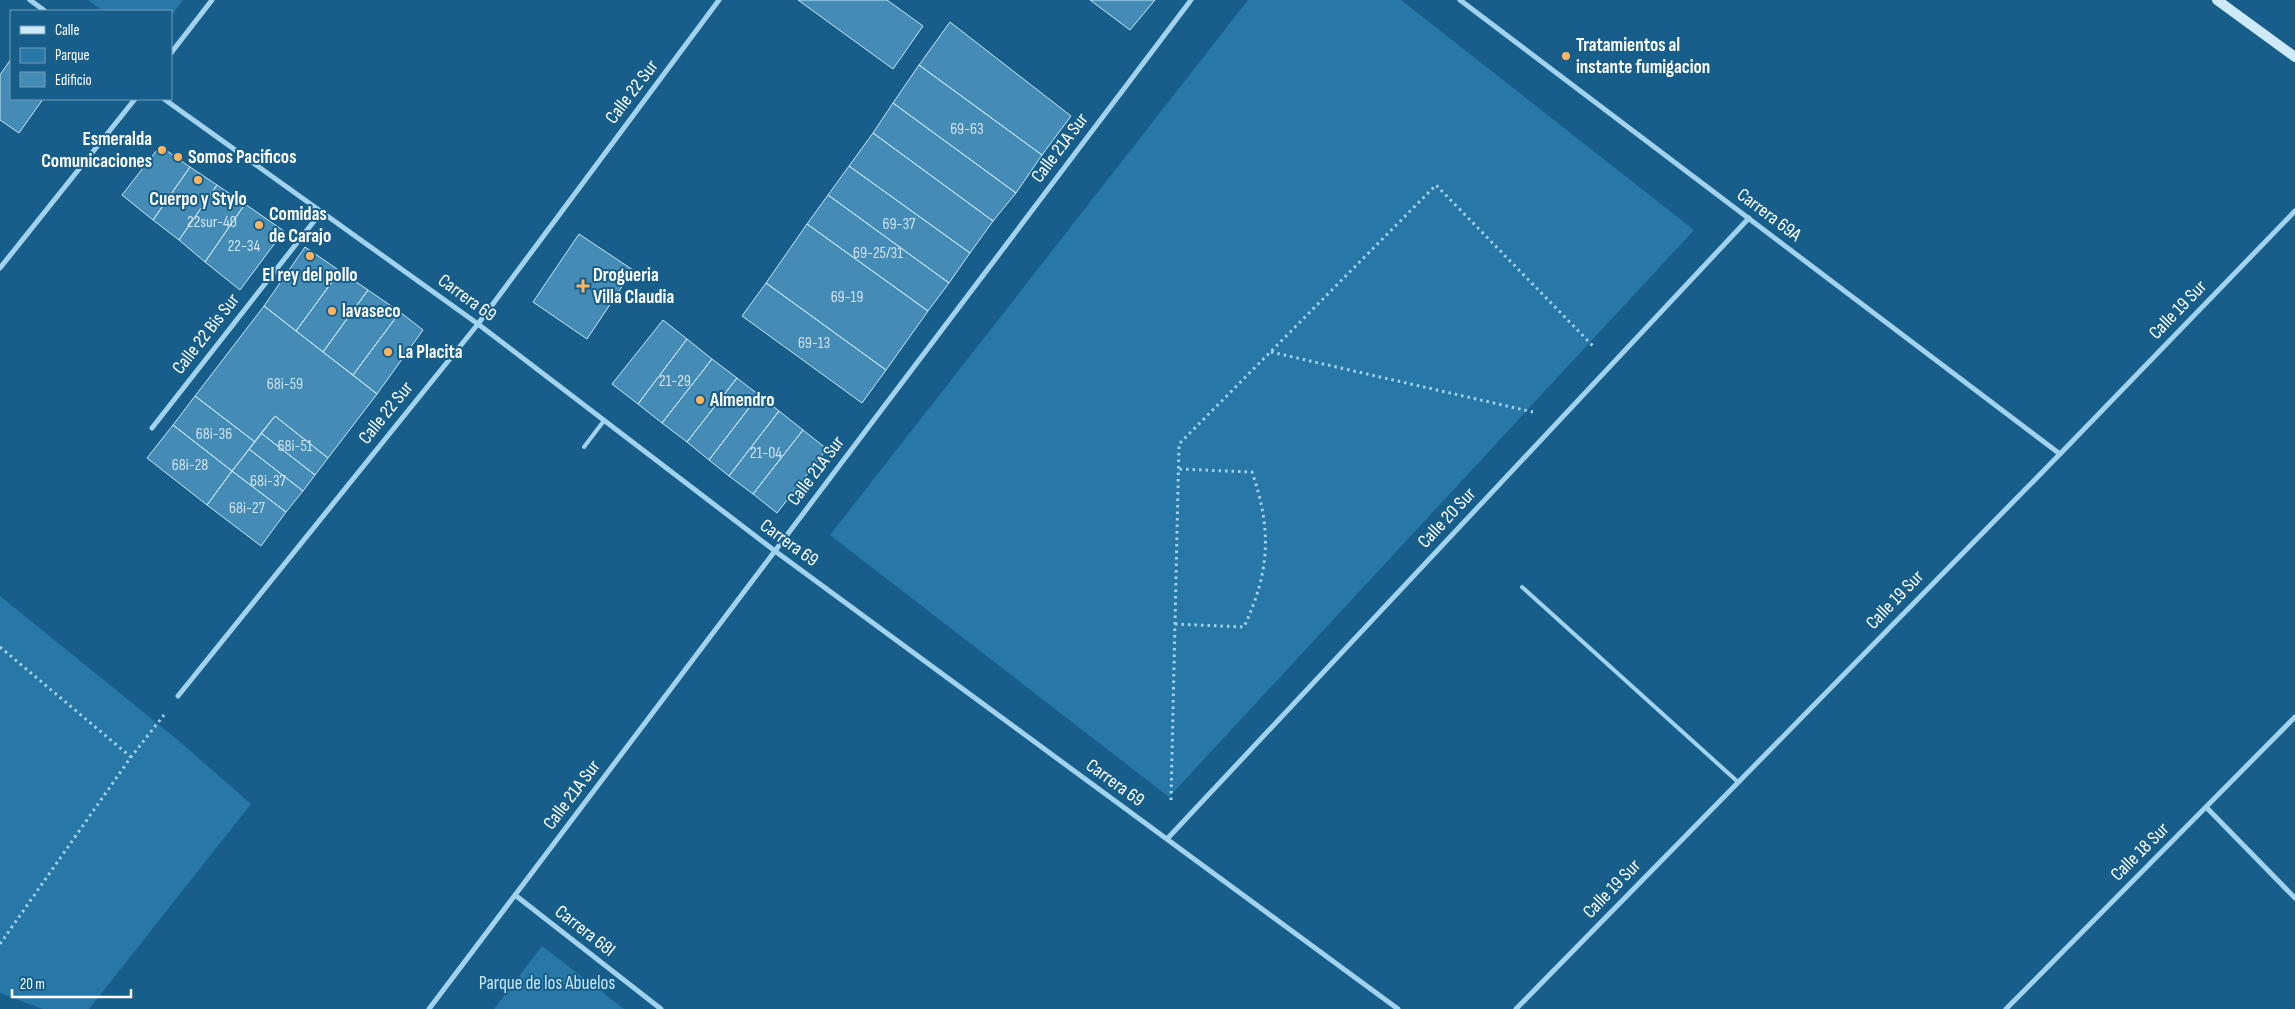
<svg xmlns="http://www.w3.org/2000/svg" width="2295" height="1009" font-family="'Sofia Sans Condensed',sans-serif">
  <rect width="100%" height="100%" fill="#185e8a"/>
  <path fill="#2778a7" d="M88 0H183L171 16V11H103Z
    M1248 0H1401L1694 230 1169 797 830 535Z
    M0 596 179 741 251 804 89 1009H43L0 993Z
    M542 946 624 1009H494Z"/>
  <path fill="#448bb5" stroke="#c7e7fa" d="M798 0H887L923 26 893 69Z
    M1090 0H1155L1130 30Z
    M950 22 1071 116 1042 155 919 65Z
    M11 59V99H43L19 133 0 120V75Z
    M919 65 1042 155 1016 193 893 103Z
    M893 103 1016 193 993 221 873 133Z
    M873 133 993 221 970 253 849 166Z
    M160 146 190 167 153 220 122 195Z
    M849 166 970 253 949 283 828 195Z
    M190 167 217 185 179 240 153 220Z
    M217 185 245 204 205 262 179 240Z
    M828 195 949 283 928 311 807 224Z
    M245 204 284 231 240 290 205 262Z
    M807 224 928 311 886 370 766 283Z
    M579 234 633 270 587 339 533 302Z
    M305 247 340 271 296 331 264 306Z
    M340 271 368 290 323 352 296 331Z
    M766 283 886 370 862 403 742 316Z
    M368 290 400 312 353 375 323 352Z
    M264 306 377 394 328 458 275 416 255 442 195 396Z
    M400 312 423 330 377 394 353 375Z
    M663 320 687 339 638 404 612 384Z
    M687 339 712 359 662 423 638 404Z
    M712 359 737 378 687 442 662 423Z
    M737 378 759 395 709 460 687 442Z
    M759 395 779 411 729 476 709 460Z
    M195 396 255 442 232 471 173 425Z
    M779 411 803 430 753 494 729 476Z
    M275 416 328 458 315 475 261 433Z
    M173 425 232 471 207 505 147 458Z
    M803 430 827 449 777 513 753 494Z
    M261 433 315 475 303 491 249 449Z
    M249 449 303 491 286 512 232 471Z
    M232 471 286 512 261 546 207 505Z"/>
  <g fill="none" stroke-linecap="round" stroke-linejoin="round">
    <path stroke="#a1d2ee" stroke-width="3" stroke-dasharray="2.5 4" stroke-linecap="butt" d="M1271 352 1533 412
      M1175 624 1244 627C1270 571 1272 530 1252 472L1178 469
      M0 647 131 757
      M1171 800 1179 444 1436 185 1595 348
      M0 944 131 757 164 715"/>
    <path stroke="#a1d2ee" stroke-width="4" d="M584 447 603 422
      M1522 587 1738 782"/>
    <path stroke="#a1d2ee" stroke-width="5" d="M30 0 45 11
      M1460 0 2060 454
      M171 53 212 0
      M164 99 478 324 775 551 1398 1009
      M0 268 135 99
      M152 428 322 211
      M178 696 478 324 719 0
      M2206 807 2295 898
      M1167 839 1749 218
      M515 895 661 1009
      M429 1009 1191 0
      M1516 1009 2060 454 2295 211
      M2006 1009 2295 717"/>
    <path stroke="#cee9fa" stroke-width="10" d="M2217 0 2295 57"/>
  </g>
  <g fill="#ffb45e" stroke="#185e8a" stroke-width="2">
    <circle cx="1566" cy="56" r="5"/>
    <circle cx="162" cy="150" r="5"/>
    <circle cx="178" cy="157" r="5"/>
    <circle cx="198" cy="180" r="5"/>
    <circle cx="259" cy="225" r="5"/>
    <circle cx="310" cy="256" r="5"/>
    <path d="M580.5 278.5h5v5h5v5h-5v5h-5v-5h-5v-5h5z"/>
    <circle cx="332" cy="311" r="5"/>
    <circle cx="388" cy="352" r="5"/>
    <circle cx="700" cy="400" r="5"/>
  </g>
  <g text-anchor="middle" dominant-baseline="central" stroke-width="4" stroke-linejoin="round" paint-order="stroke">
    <g font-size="16" fill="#d0e2ec">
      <text x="967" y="129">69-63</text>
      <text x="212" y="222">22sur-40</text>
      <text x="899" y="224">69-37</text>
      <text x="244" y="246">22-34</text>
      <text x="878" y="253">69-25/31</text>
      <text x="847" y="297">69-19</text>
      <text x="814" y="343">69-13</text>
      <text x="675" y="381">21-29</text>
      <text x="285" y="384">68i-59</text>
      <text x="214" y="434">68i-36</text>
      <text x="295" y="446">68i-51</text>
      <text x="766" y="453">21-04</text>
      <text x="190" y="465">68i-28</text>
      <text x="268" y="481">68i-37</text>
      <text x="247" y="508">68i-27</text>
    </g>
    <g font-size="19" font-weight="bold" fill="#fff" stroke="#185e8a" text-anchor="start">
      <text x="1576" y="45">Tratamientos al<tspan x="1576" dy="22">instante fumigacion</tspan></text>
      <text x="152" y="139" text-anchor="end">Esmeralda<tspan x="152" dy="22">Comunicaciones</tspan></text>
      <text x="188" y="157">Somos Pacificos</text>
      <text x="198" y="199" text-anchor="middle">Cuerpo y Stylo</text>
      <text x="269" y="214">Comidas<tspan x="269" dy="22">de Carajo</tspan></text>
      <text x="310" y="275" text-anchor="middle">El rey del pollo</text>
      <text x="593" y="275">Drogueria<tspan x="593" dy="22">Villa Claudia</tspan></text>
      <text x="342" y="311">lavaseco</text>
      <text x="398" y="352">La Placita</text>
      <text x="710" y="400">Almendro</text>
    </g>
    <g font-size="19" fill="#fff" stroke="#185e8a">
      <text transform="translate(632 92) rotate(-53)">Calle 22 Sur</text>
      <text transform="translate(1060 148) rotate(-53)">Calle 21A Sur</text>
      <text transform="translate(1769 215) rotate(37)">Carrera 69A</text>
      <text transform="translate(467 298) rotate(36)">Carrera 69</text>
      <text transform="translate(2178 310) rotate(-46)">Calle 19 Sur</text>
      <text transform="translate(206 334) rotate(-52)">Calle 22 Bis Sur</text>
      <text transform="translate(386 413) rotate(-51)">Calle 22 Sur</text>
      <text transform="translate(816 471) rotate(-53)">Calle 21A Sur</text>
      <text transform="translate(1447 518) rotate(-47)">Calle 20 Sur</text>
      <text transform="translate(789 543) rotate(36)">Carrera 69</text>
      <text transform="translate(1895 600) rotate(-46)">Calle 19 Sur</text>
      <text transform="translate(1115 783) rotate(36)">Carrera 69</text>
      <text transform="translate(572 795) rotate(-53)">Calle 21A Sur</text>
      <text transform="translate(2140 852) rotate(-45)">Calle 18 Sur</text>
      <text transform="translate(1612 889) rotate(-46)">Calle 19 Sur</text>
      <text transform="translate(585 931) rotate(38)">Carrera 68I</text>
    </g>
    <g font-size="19" fill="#c7e7fa" stroke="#185e8a">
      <text x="547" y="983">Parque de los Abuelos</text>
    </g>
  </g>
  <rect x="10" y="10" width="162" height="90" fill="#185e8a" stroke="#749eb9"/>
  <rect x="20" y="26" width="25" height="8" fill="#cee9fa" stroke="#749eb9"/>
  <text x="55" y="35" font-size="15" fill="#ffffff">Calle</text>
  <rect x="20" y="48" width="25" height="15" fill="#2778a7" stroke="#749eb9"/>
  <text x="55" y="60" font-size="15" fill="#ffffff">Parque</text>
  <rect x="20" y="72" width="25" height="15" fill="#448bb5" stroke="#749eb9"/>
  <text x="55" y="85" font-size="15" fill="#ffffff">Edificio</text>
  <path d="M12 989v8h119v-8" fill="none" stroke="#ffffff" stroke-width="2.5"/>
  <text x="20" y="989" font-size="15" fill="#ffffff" stroke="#185e8a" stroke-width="4" paint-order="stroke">20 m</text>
</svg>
